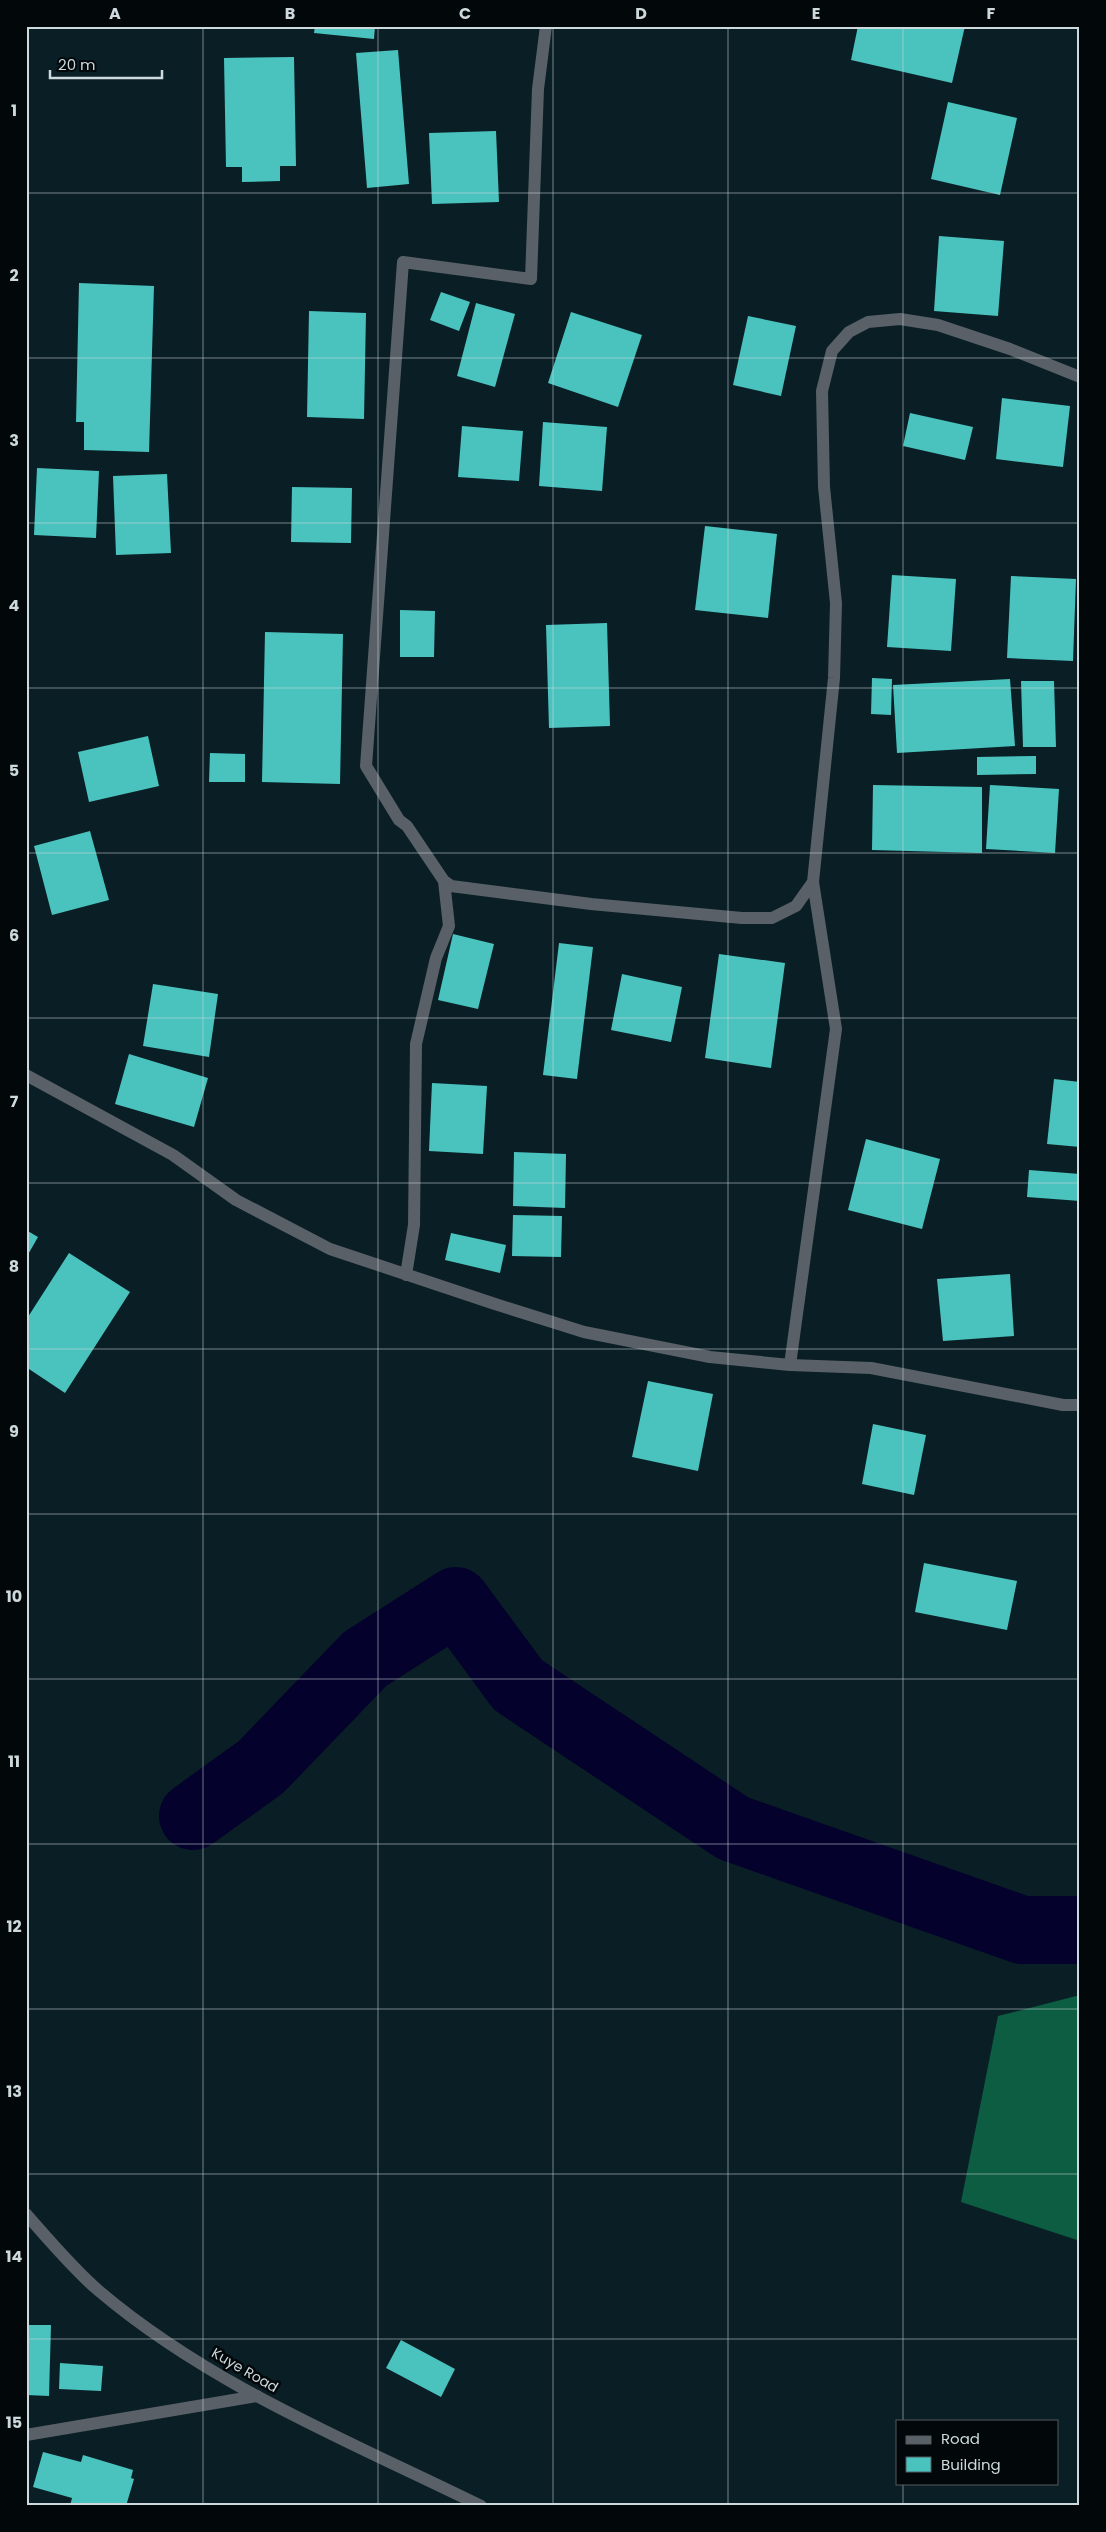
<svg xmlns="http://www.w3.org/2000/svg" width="1106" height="2532" font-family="Poppins,sans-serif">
  <rect width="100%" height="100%" fill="#0a1f25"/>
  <path fill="#0c5d42" d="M1080 1995V2241L961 2202 998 2016Z"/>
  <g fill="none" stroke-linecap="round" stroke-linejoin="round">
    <path stroke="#04012c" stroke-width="68" d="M193 1816 261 1767 365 1659 456 1601 518 1685 733 1828 1022 1930H1080"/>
  </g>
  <path fill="#4ac3bf" d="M315 26H375L374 39 314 33Z
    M858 26H965L952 83 851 60Z
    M398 50 409 184 367 188 356 53Z
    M294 57 296 166H280V181L242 182V167H226L224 58Z
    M948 102 1017 118 1000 195 931 179Z
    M496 131 499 202 432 204 429 133Z
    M939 236 1004 241 998 316 934 311Z
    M79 283 154 286 149 452 84 450V422H76Z
    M441 292 470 302 459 331 430 320Z
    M476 303 515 314 495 387 457 376Z
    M309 311 366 313 364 419 307 417Z
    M571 312 642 335 618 407 548 383Z
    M748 316 796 326 781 396 733 385Z
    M1002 398 1070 406 1063 467 996 459Z
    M910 413 973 427 965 460 903 446Z
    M543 422 607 427 602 491 539 486Z
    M462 426 523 431 519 481 458 477Z
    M37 468 99 471 96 538 34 535Z
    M167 474 171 553 116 555 113 476Z
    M292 487 352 488 351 543 291 542Z
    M705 526 777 534 768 618 695 610Z
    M892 575 956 579 951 651 887 647Z
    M1011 576 1076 579 1073 661 1007 658Z
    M400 610 435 611 434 657H400Z
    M607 623 610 726 549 728 546 625Z
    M265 632 343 634 340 784 262 782Z
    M872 678 892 679 891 715 871 714Z
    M1010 679 1015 746 897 753 893 685Z
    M1021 681H1054L1056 747H1023Z
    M148 736 159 786 89 802 78 752Z
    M210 753 245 754V782H209Z
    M1036 756V774L977 775V757Z
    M873 785 982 787V853L872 850Z
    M990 785 1059 789 1055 853 986 849Z
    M90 831 109 900 52 915 34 846Z
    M453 934 494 944 478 1009 438 1000Z
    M559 943 593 947 577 1079 543 1075Z
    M719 954 785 963 771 1068 705 1058Z
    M622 974 682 987 671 1042 611 1030Z
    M153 984 218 994 209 1057 143 1046Z
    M129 1054 208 1078 194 1127 115 1104Z
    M1054 1079 1080 1082V1147L1047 1144Z
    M432 1083 487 1086 483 1154 429 1151Z
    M866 1139 940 1159 922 1229 848 1210Z
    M514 1152 566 1154 565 1208 513 1206Z
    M1029 1170 1080 1174V1201L1027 1197Z
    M513 1215 562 1216 561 1257 512 1256Z
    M26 1230 38 1237 26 1258Z
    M451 1233 506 1245 500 1273 445 1260Z
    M69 1253 130 1292 65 1393 26 1367V1320Z
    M1010 1274 1014 1336 943 1341 937 1279Z
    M648 1381 713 1394 698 1471 632 1457Z
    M873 1424 926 1435 914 1495 862 1484Z
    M924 1563 1017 1581 1007 1630 915 1612Z
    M26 2325H51L49 2396 26 2395Z
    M401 2340 455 2369 441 2397 386 2368Z
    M60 2363 103 2366 101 2391 59 2389Z
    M43 2452 81 2462 83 2455 133 2470 131 2478 134 2479 126 2506H70L72 2498 33 2487Z"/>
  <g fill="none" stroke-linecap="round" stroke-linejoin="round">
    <path stroke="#5a6067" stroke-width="12" d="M444 881 451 886 591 904 742 918H772L796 906 813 882 834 678 836 603 824 487 822 391 832 351 849 332 868 322 900 319 938 325 1010 349 1080 377
      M26 1075 173 1155 236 1200 330 1249 495 1304 584 1332 710 1357 790 1365 871 1368 1063 1405H1080
      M406 1275 414 1225 416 1044 436 958 449 926 444 881 407 826 399 820 366 766 403 262 531 279 538 89 546 26
      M790 1365 836 1029 813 882
      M26 2435 257 2396"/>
    <path stroke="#5a6067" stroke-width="12" d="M26 2214C48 2239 75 2271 99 2291 211 2386 351 2442 481 2506"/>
  </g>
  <path fill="none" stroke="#cdd9dd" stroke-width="1" stroke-opacity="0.55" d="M203 26V2506M378 26V2506M553 26V2506M728 26V2506M903 26V2421M26 193H1080M26 358H1080M26 523H1080M26 688H1080M26 853H1080M26 1018H1080M26 1183H1080M26 1349H1080M26 1514H1080M26 1679H1080M26 1844H1080M26 2009H1080M26 2174H1080M26 2339H1080M903 2483V2506"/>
  <g text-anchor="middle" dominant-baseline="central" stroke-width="5" stroke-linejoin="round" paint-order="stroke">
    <g font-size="14" fill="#cdd9dd" stroke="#02070a">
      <text transform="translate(245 2370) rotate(30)">Kuye Road</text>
    </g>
  </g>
  <rect width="1106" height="2532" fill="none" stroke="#02070a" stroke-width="55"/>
  <rect x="896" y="2420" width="162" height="65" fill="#02070a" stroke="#535b5e"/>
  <rect x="906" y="2436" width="25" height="8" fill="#5a6067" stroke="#535b5e"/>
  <text x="941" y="2444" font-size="15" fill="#cdd9dd">Road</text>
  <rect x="906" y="2457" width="25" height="15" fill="#4ac3bf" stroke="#535b5e"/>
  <text x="941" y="2470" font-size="15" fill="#cdd9dd">Building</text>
  <path d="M50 70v8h112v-8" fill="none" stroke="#cdd9dd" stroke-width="2.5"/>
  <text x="58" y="70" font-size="15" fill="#cdd9dd" stroke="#02070a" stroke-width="4" paint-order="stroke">20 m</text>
  <rect x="28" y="28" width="1050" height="2476" fill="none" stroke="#cdd9dd" stroke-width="2"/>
  <g font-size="16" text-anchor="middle" font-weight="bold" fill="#cdd9dd">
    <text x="115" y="19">A</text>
    <text x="290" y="19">B</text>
    <text x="465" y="19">C</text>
    <text x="641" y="19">D</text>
    <text x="816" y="19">E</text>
    <text x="991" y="19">F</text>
    <text x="14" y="116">1</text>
    <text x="14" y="281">2</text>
    <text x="14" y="446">3</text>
    <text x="14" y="611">4</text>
    <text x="14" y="776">5</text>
    <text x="14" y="941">6</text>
    <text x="14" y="1107">7</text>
    <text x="14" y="1272">8</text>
    <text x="14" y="1437">9</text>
    <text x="14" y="1602">10</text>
    <text x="14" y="1767">11</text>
    <text x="14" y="1932">12</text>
    <text x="14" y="2097">13</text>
    <text x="14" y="2262">14</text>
    <text x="14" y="2428">15</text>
  </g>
</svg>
